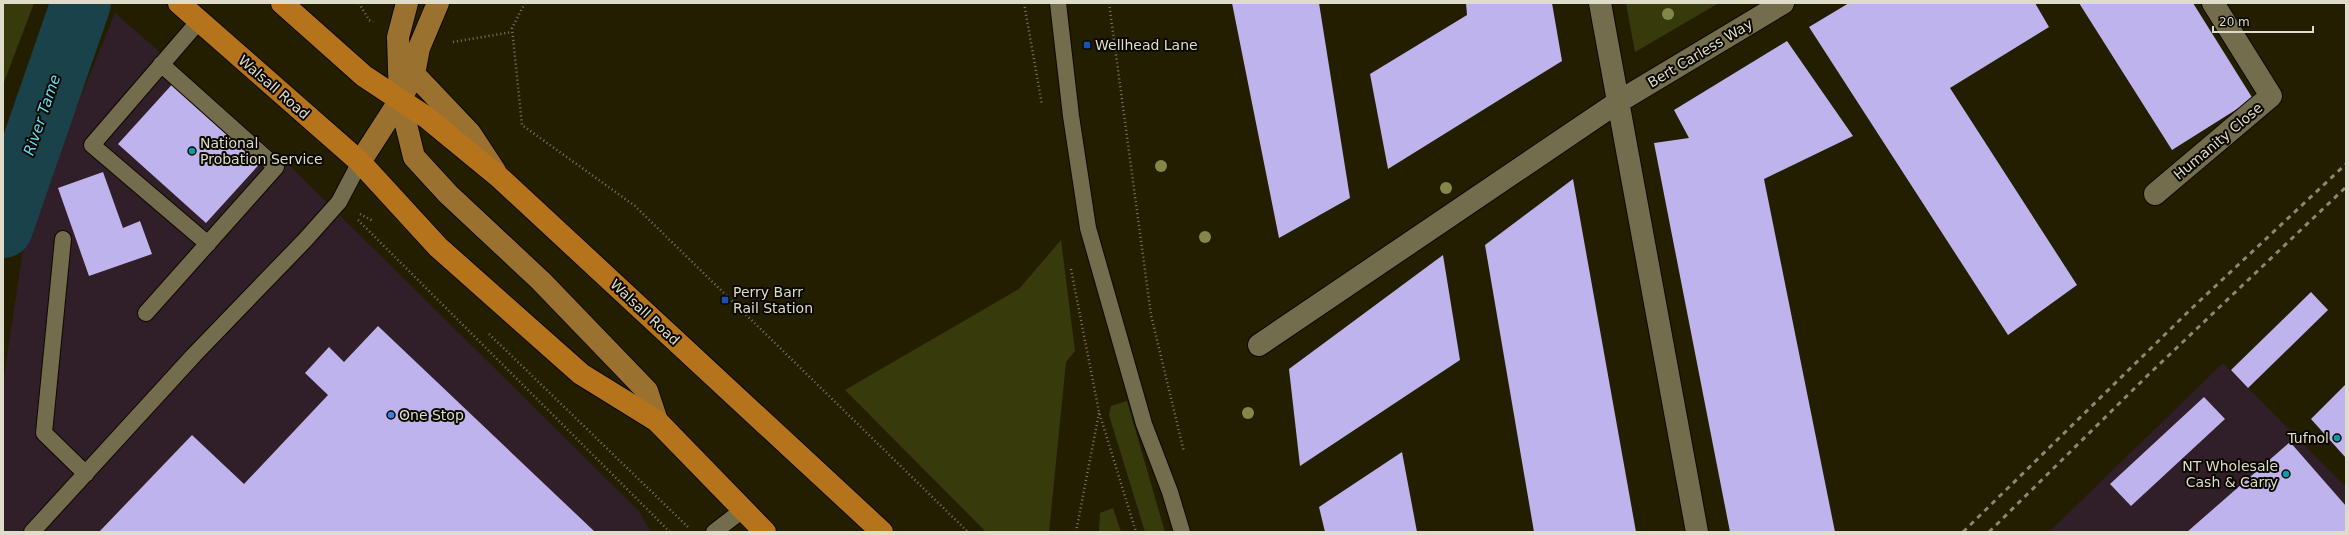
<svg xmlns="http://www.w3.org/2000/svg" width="2349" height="535" font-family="'DejaVu Sans',sans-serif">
  <rect width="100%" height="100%" fill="#241e01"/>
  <path fill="#301f28" d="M115 13 293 169 639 511 651 532H3V383L26 230Z
    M2223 363 2346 487V532H2049Z"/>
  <path fill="#373b0c" d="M3 3H34L3 85Z
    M1626 3H1719L1635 52Z
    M1061 240 1075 351 1066 362 1049 532H986L845 390 1019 289Z
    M1127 401 1165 532H1145L1109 415 1111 406Z
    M1113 508 1121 532H1099L1100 513Z"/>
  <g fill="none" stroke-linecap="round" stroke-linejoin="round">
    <path stroke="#19424b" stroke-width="60" d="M3 228 81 3"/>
  </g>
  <path fill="#beb3ec" d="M1232 3H1319L1350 198 1279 238Z
    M1466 3H1552L1562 61 1388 169 1370 74 1467 15Z
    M1849 3H2035L2049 27 1950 88 2077 285 2008 335 1809 27Z
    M2079 3H2193L2253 99 2172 150Z
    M1787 41 1853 136 1764 179 1835 532H1730L1654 143 1689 138 1674 110Z
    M177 79 265 158 206 223 118 144Z
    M103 172 123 228 140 221 152 254 89 276 58 188Z
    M1573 179 1636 532H1534L1485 245Z
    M1443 255 1460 360 1300 466 1289 369Z
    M2311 292 2328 310 2248 388 2231 370Z
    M378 326 595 532H99L192 435 244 484 328 395 305 373 329 347 344 362Z
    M2346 384V458L2311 419Z
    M2204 397 2225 419 2131 506 2110 484Z
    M2290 442 2346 506V532H2187Z
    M1402 452 1417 532H1325L1319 507Z"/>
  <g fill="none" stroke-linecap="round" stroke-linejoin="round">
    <defs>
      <path id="lane" d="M1058 3 1071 116 1088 228 1144 424 1170 492 1182 532
        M199 21 92 145 208 244
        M63 239 44 433 86 474
        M146 313 276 167 161 64
        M32 532 194 355 306 239 339 202 360 162
        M714 532 744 509"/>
      <path id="street" d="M1600 3 1697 532
        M2155 194 2271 96 2213 3
        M1259 345 1618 102 1783 3"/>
      <path id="primary" d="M407 3 398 37 400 100 414 157 448 194 541 281 647 391 657 421
        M414 74 470 133 495 171
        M360 162 400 100 414 74 419 48 438 3"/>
      <path id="highway" d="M179 3 360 162 438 247 581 374 657 421 765 532
        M282 3 364 76 426 117 499 177 882 532"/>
    </defs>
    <use href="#lane" stroke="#0d0800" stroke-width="18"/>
    <use href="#street" stroke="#0d0800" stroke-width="24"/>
    <use href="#primary" stroke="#0d0800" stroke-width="24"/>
    <use href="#highway" stroke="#0d0800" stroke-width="24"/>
    <path stroke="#7d7860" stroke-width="2.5" stroke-dasharray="1 3" stroke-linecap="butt" d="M359 3 369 20 373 22
      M525 3 512 28 522 125 635 206 968 532
      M1024 3 1042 105
      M1109 3 1151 315 1184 452
      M453 42 512 32
      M360 214 373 221
      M358 220 670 532
      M1071 269 1099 412 1136 532
      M489 334 689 528
      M1076 532 1099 413"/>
    <use href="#lane" stroke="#736d4d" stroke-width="16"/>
    <use href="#street" stroke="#736d4d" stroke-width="22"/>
    <use href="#primary" stroke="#9b7130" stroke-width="22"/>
    <use href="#highway" stroke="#b5731c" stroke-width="22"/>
    <path stroke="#8c8770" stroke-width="3" stroke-dasharray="5 5" stroke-linecap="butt" d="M1963 532 2191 309 2346 164
      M1989 532 2147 376 2346 187"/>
  </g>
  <g fill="#84864a">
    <circle cx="1668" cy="14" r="6"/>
    <circle cx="1161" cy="166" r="6"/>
    <circle cx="1446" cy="188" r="6"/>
    <circle cx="1205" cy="237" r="6"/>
    <circle cx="1248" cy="413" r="6"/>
  </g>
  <g fill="#1a4fb4" stroke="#0b0801" stroke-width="1.5">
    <rect x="1083" y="41" width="8" height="8" rx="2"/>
    <rect x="721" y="296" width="8" height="8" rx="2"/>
  </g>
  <g fill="#0f9aa8" stroke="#0b0801" stroke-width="1.5">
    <circle cx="192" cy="151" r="4"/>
    <circle cx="2337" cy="438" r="4"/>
    <circle cx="2286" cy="474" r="4"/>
  </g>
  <circle fill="#3f7fe0" stroke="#0b0801" stroke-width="1.5" cx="391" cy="415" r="4"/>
  <g text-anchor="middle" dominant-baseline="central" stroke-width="4" stroke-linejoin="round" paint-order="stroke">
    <g font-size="14" fill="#dfdcca" stroke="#0b0801" text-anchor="start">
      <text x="1095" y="45">Wellhead Lane</text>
      <text x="200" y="143">National<tspan x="200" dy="16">Probation Service</tspan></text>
      <text x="733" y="292">Perry Barr<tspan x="733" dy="16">Rail Station</tspan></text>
      <text x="399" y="415">One Stop</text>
      <text x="2329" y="438" text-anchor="end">Tufnol</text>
      <text x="2278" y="466" text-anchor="end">NT Wholesale<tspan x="2278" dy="16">Cash &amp; Carry</tspan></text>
    </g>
    <g font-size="14" fill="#dfdcca" stroke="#0b0801">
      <text transform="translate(1700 53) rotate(-31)">Bert Carless Way</text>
      <text transform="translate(274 87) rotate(41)">Walsall Road</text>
      <text transform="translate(2218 141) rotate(-40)">Humanity Close</text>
      <text transform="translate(645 312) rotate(43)">Walsall Road</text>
    </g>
    <g font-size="15" font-style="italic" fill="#67daf4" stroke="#0b0801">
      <text transform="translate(42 115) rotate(-71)">River Tame</text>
    </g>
  </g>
  <rect width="2349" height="535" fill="none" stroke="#dfdcca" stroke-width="8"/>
  <path d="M2213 26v6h100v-6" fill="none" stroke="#dfdcca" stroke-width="2"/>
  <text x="2219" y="26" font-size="12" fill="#dfdcca" stroke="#0b0801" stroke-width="3" paint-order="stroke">20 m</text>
</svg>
